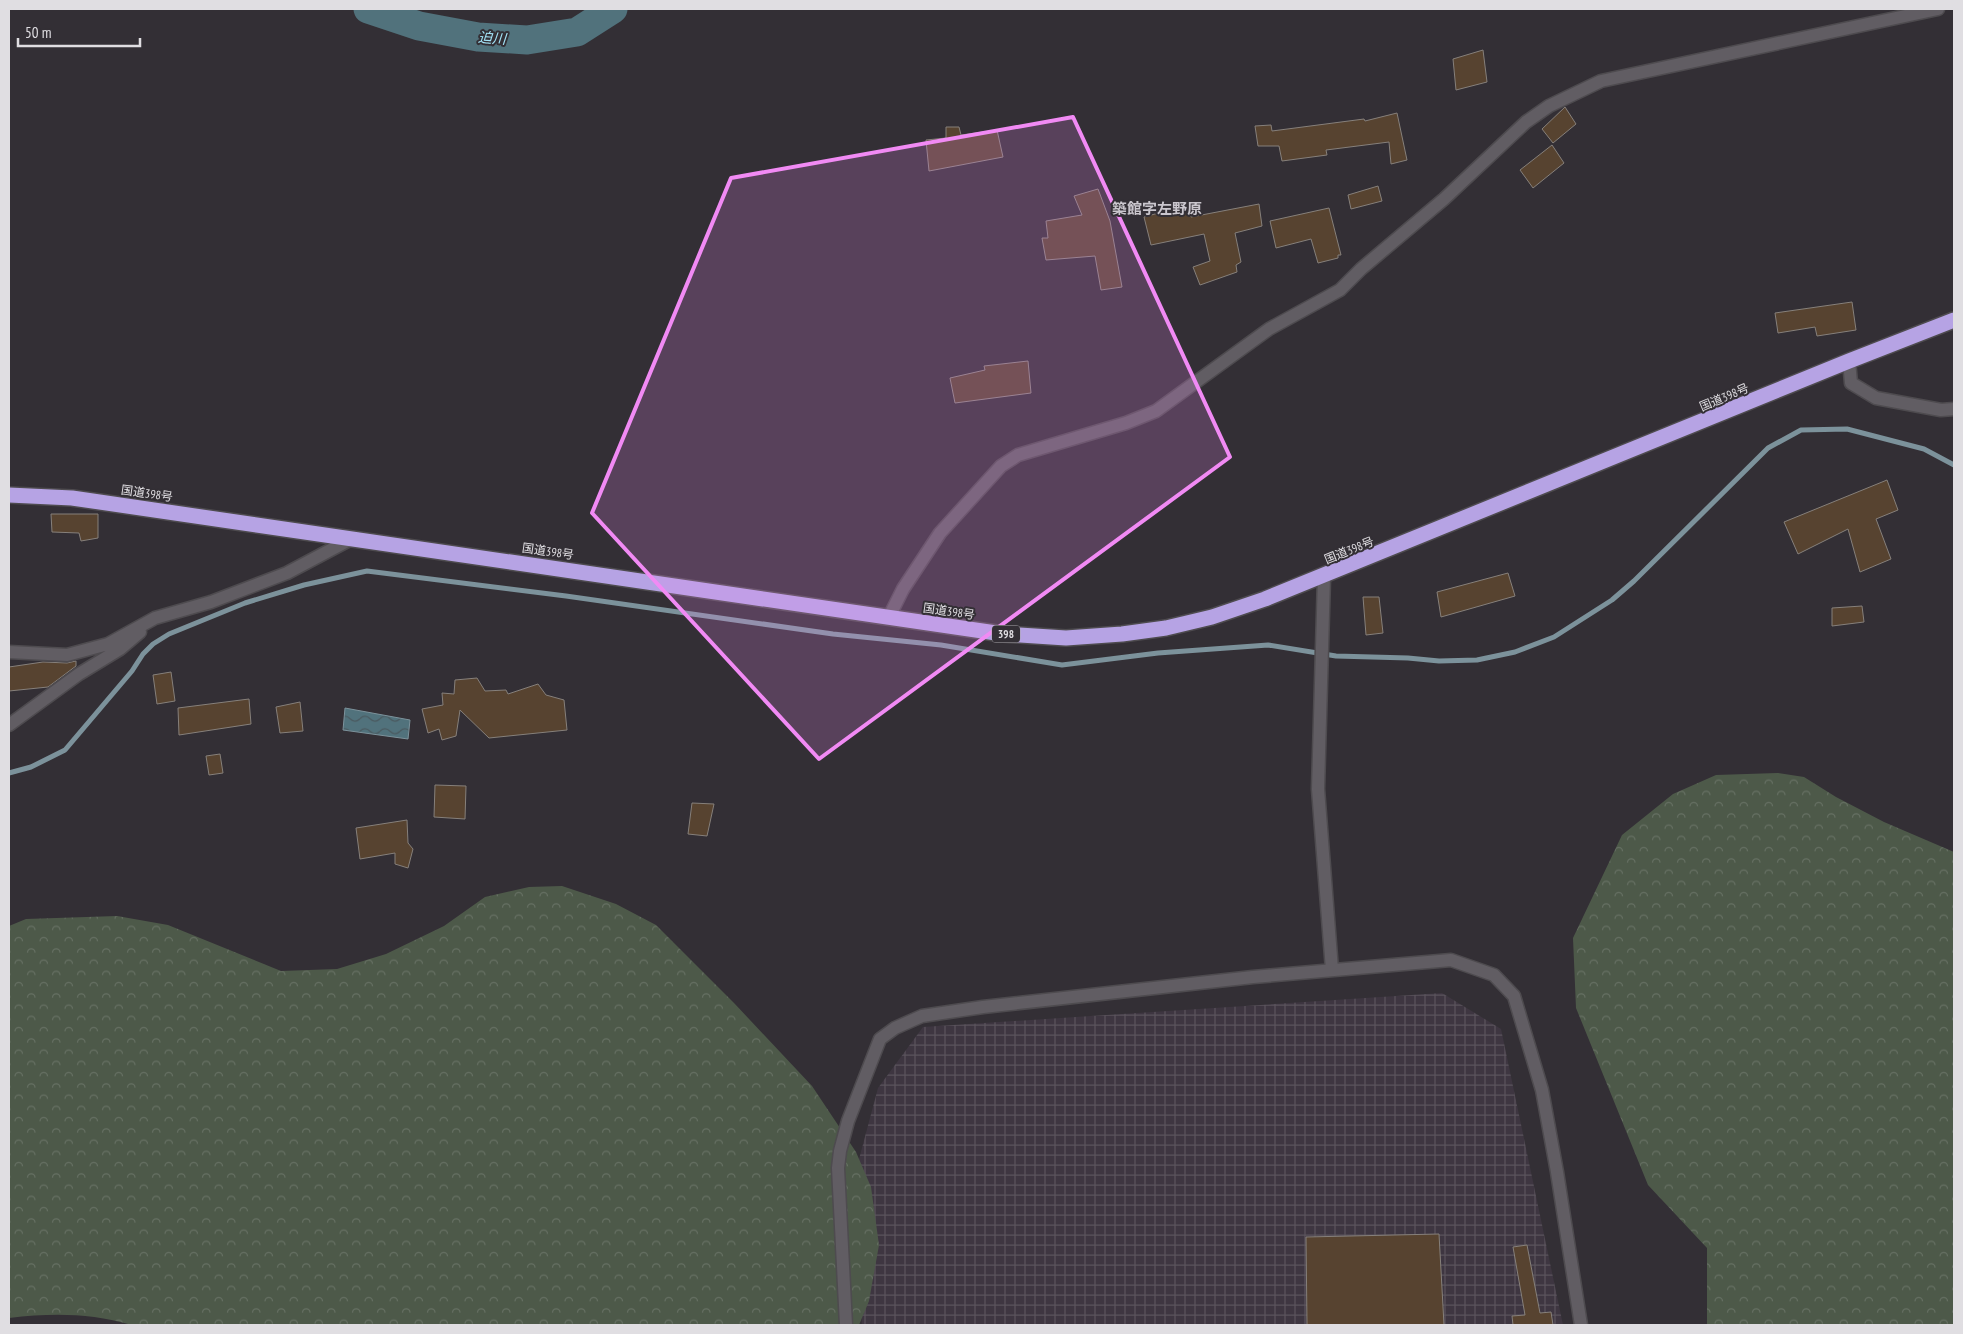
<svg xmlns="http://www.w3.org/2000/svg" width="1963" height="1334" font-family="'PT Sans Narrow','Noto Sans JP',sans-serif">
  <defs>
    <pattern id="industrial-grid" width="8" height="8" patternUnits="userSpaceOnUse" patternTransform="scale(1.25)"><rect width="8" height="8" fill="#3e3641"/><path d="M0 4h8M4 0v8" fill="none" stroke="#5a535c"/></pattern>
    <pattern id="forest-crowns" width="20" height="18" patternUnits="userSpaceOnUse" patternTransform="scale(1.25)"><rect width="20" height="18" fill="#4d5949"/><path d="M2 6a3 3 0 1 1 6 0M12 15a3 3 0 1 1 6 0" fill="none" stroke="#667063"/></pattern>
    <pattern id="water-waves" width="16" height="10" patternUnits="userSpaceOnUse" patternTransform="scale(1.25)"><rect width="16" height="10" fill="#51727c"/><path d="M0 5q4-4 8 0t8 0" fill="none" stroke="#4a5a60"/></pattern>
  </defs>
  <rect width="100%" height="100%" fill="#332f35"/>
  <path fill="url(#industrial-grid)" d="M1442 993 1501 1029 1563 1325H862L854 1178 878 1088 923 1027Z"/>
  <path fill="url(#forest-crowns)" d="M1778 773 1804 777 1836 797 1884 822 1954 852V1325H1707V1248L1648 1185 1576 1008 1573 938 1622 835 1673 794 1716 775Z
    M562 886 616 904 656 925 734 1003 812 1086 856 1152 871 1187 879 1245 869 1301 859 1325H132C89 1313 53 1313 9 1318V926L26 919 117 916 168 925 281 971 337 969 386 954 444 926 485 897 529 887Z"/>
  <path fill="url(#water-waves)" stroke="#7c929b" d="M345 708 410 720 408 739 343 730Z"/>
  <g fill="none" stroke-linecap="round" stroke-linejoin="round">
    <path stroke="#7c929b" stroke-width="5" d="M9 773 31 767 65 750 132 671 143 654 153 644 169 634 245 603 304 585 367 571 566 596 833 634 941 645 1062 665 1158 653 1268 645 1336 656 1408 658 1439 661 1477 660 1515 652 1554 637 1612 600 1634 581 1768 448 1801 430 1847 429 1924 449 1954 465"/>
    <path stroke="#51727c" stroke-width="29" d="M368 9 419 26 478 37 527 40 577 32 613 9"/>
  </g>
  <path fill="#574330" stroke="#86807b" d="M1483 50 1487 82 1456 90 1453 59Z
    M1565 107 1576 124 1553 143 1542 129Z
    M1397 113 1407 160 1391 164 1389 142 1326 150 1327 155 1282 161 1279 146H1258L1255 126 1271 125 1272 131 1364 119 1365 121Z
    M946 127H959L961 135 997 130 1003 157 929 171 926 140 946 138Z
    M1552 145 1564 163 1533 188 1520 170Z
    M1378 186 1382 201 1351 209 1348 195Z
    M1098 189 1110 221 1122 287 1101 290 1095 256 1046 260 1042 238H1048L1046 221 1082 215 1074 196Z
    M1259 204 1262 226 1235 233 1241 262 1236 265 1237 272 1200 285 1193 267 1210 261 1204 234 1151 245 1144 217 1188 205 1191 217Z
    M1329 208 1341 255H1338V258L1318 263 1311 239 1276 248 1270 221Z
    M1852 302 1856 330 1817 336 1815 327 1778 333 1775 313Z
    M1028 361 1031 393 955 403 950 378 985 370 984 366Z
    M1887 480 1898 510 1876 519 1891 559 1860 572 1848 529 1798 554 1784 522Z
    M51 514H98V538L81 541 79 533 52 532Z
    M1508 573 1515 596 1441 617 1437 592Z
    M1363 597H1379L1383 633 1366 635Z
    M1862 606 1864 622 1832 626V608Z
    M76 661V666L48 687 9 691V667L43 662 67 663Z
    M171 672 175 701 157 704 153 675Z
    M477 678 485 691 506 690 508 694 538 684 546 695 564 700 567 730 489 738 460 710 456 736 442 740 439 729 428 733 422 709 443 705 442 693 454 694 455 680Z
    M249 699 251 724 179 735 178 708Z
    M300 702 303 731 280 733 276 707Z
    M220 754 223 773 209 775 206 756Z
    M435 785 466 786 465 819 434 817Z
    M692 803 714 804 707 836 688 834Z
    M407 820 408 843 413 849 408 868 395 864V853L360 859 356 828Z
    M1439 1234 1444 1325H1307L1306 1237Z
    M1527 1245 1540 1313 1551 1312 1553 1325H1513L1512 1316 1525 1315 1513 1247Z"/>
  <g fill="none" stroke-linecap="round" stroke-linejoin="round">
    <defs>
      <path id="minor" d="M1849 361 1851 383 1876 398 1941 410 1954 409
        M1324 577 1318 789 1332 970
        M889 617 903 589 940 533 1001 466 1018 455 1126 423 1156 411 1269 329 1340 290 1361 269 1444 199 1526 122 1549 106 1601 81 1938 9
        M9 652 67 655 108 644 155 618 211 602 287 573 353 538
        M9 725 79 674 120 649 140 632
        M846 1325 838 1168 840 1151 848 1121 880 1039 895 1028 922 1016 983 1007 1253 977 1451 960 1494 975 1514 996 1542 1090 1557 1172 1581 1325"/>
      <path id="highway" d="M9 495 72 498 1003 634 1066 638 1122 634 1166 628 1212 617 1265 599 1849 361 1954 320"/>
    </defs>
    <use href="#minor" stroke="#4e4b4f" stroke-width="15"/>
    <use href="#highway" stroke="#4e4b4f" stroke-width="18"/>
    <use href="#minor" stroke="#615d63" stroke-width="12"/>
    <use href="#highway" stroke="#b6a3e4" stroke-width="15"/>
  </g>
  <path fill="#f18af4" fill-opacity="0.2" stroke="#f18af4" stroke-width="4" stroke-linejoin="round" d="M1073 117 1230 457 819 759 592 513 731 178Z"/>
  <g text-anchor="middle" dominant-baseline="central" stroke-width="4" stroke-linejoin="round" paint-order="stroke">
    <rect fill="#332f35" stroke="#acaaae" stroke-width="1" x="992" y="625.5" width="28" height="17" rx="4"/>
    <g font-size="11" font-weight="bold" fill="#e0dee2">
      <text x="1006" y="634">398</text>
    </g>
    <g font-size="12" fill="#e0dee2" stroke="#332f35">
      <text transform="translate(1724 397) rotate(-23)">国道398号</text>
      <text transform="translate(147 493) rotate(8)">国道398号</text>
      <text transform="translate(1349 550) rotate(-22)">国道398号</text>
      <text transform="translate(548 551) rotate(8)">国道398号</text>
      <text transform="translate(949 611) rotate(8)">国道398号</text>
    </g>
    <g font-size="14" font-style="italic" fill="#a4e5f9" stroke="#332f35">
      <text transform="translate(492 38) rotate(4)">迫川</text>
    </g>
    <g font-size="15" font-weight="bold" fill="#cac6cd" stroke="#332f35">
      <text x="1157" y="208">築館字左野原</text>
    </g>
  </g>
  <rect width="1963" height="1334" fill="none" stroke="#e0dee2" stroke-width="20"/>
  <path d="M18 38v8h122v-8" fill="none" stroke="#e0dee2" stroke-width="2.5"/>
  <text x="25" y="38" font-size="15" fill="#e0dee2" stroke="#332f35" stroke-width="4" paint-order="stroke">50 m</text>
</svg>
